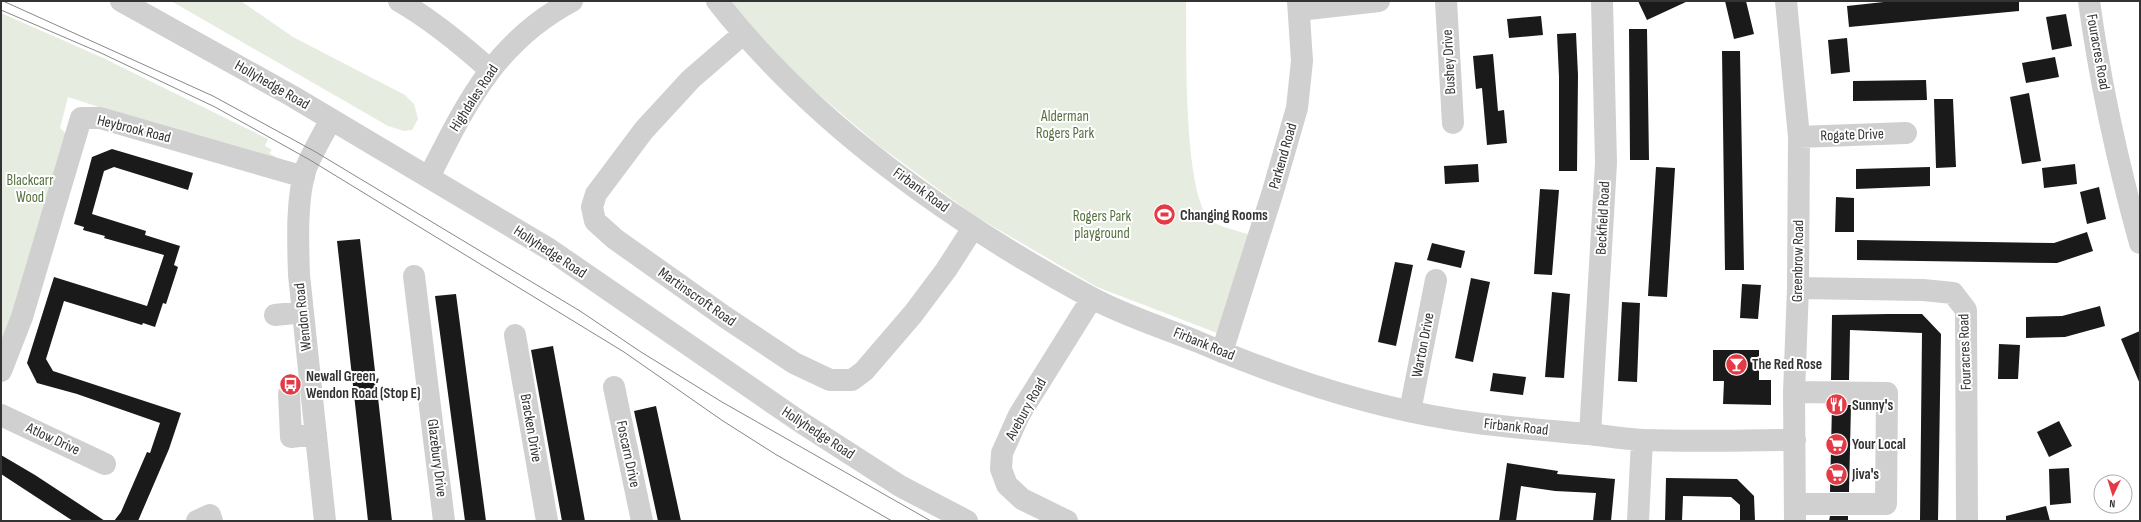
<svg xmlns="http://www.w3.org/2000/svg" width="2141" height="522" font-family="'Sofia Sans Condensed',sans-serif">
  <rect width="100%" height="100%" fill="#fff"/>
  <path fill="#e6ecdf" d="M171 1H241L293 37 405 95 414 104 418 119 412 130 404 131 388 126Z
    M729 1H1186C1187 40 1182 203 1213 222 1223 228 1239 231 1251 235L1217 333 1097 287 975 216 878 145 803 81 773 53Z
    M1 13 101 57 268 139 265 146 272 150 269 153 281 160 163 128 68 97 60 128 69 136 1 351Z"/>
  <path fill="#1a1a1a" d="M1638 1H1688L1647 20Z
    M1725 1H1746L1754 34 1734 39Z
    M1893 1H2019V11L1849 27 1847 6Z
    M2066 14 2072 46 2052 50 2046 17Z
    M1541 16 1543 35 1509 38 1507 19Z
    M1629 29H1647L1649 160H1630Z
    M1576 33 1578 75 1577 171H1559V77L1557 34Z
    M1847 38 1850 72 1831 74 1828 40Z
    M1722 51H1740L1744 270H1725Z
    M1493 54 1498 111 1504 110 1507 143 1487 145 1482 88 1476 89 1473 56Z
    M2055 57 2059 77 2026 83 2022 63Z
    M1926 80 1927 100 1853 101V81Z
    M2029 93 2041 161 2022 164 2010 97Z
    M1934 99H1953L1956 167 1936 168Z
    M112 149 193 173 188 190 114 167 104 171 92 214 146 231 145 235 180 246 174 265 178 267 166 304 163 303 155 327 143 323 142 325 64 301 46 359 53 371 181 413 169 449 138 521H114L121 512 147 452 150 453 160 423 77 394 37 383 27 363 54 277 147 306 164 255 104 238 105 236 83 230 84 227 74 224 92 157Z
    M1478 164 1479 182 1445 184 1444 166Z
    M2075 164 2077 184 2044 188 2042 168Z
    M1656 167 1675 168 1667 297 1648 296Z
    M1930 167V186L1856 189V169Z
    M2099 187 2106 219 2087 224 2080 192Z
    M1540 189 1559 190 1552 275 1534 274Z
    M1836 197 1854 198V232H1835Z
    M2087 232 2093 251 2057 263 1857 260V240L2054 243Z
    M360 239 392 521H368L337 241Z
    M1432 243 1465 251 1461 268 1427 260Z
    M1395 262 1413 265 1396 346 1378 342Z
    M1471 278 1490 282 1473 362 1455 358Z
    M1742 284 1761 285 1758 319 1740 318Z
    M1552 292 1570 294 1564 378 1545 377Z
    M456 294 486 521H465L435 296Z
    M1622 302 1640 303 1637 382 1618 381Z
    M2100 306 2105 326 2065 337 2026 338V317L2062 316Z
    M1888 314H1922L1941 334 1938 521H1920L1922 333 1850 330 1849 380H1831L1832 315Z
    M2140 331V384L2121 339Z
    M1999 344 2020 345 2018 379H1998Z
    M553 346 585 521H562L531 350Z
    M1713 350H1759V380H1771V405L1723 404 1724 381H1713Z
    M1493 373 1526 377 1523 395 1490 391Z
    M1832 405H1851L1849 492H1830Z
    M656 406 681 521H658L634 411Z
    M2059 421 2072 446 2049 457 2037 432Z
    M1 455 35 475 105 521H73L1 474Z
    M1507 463 1558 471 1557 474 1615 479 1611 521H1593L1596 493 1555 491 1521 486 1516 521H1499Z
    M2069 468 2071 503 2050 505 2049 469Z
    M1666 478 1737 479 1754 496 1755 521H1740V505L1731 497 1683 496 1682 521H1665Z
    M2046 506 2050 521H2006V516Z
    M1830 516H1848V521H1829Z"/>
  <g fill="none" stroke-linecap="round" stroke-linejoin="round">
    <path stroke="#d0d0d0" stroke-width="22" d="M121 1 292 96 549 249 799 421 900 486 967 521
      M399 1C432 20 461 44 489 69
      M717 1C813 124 953 223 1090 297 1123 315 1161 327 1196 341 1278 376 1363 405 1450 419 1496 427 1543 430 1589 434 1607 436 1625 439 1643 440 1694 442 1745 440 1795 440
      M1446 1 1453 123
      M1786 1 1799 137 1798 288 1794 392 1795 521
      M2089 1C2100 82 2118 164 2140 243
      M1299 10 1379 1
      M743 34 691 79 644 130 596 194 592 207 595 221 615 239 725 317 794 363 830 380H852L864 371 913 314 946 270 973 228
      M1799 137 1906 133
      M429 177C466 104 495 42 572 1
      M414 276 444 521
      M1798 288 1923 290 1953 293 1966 310 1967 521
      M275 315 303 312
      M515 335 547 521
      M1222 352 1273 191 1297 108 1302 61 1298 1
      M1 371 22 317 81 118H100L304 177
      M614 387 642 521
      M1794 392 1887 393 1886 504H1795
      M289 394 291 437 316 434
      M1410 411 1436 280
      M1 415 105 464
      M1590 434 1606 163 1602 1
      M197 521 210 515 212 521
      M325 521 299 275C298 243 296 198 306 168 313 151 323 135 331 119
      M1067 521 1022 499 1007 485 1001 469 1002 453 1019 415 1092 298
      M1638 521 1642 440"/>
    <path stroke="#888" stroke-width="1" d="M3 1 213 96 314 151 580 311 641 352 722 402 931 521
      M1 10 101 53 215 107 310 160 624 352 723 421 775 454 892 521"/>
  </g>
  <defs>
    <symbol id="stadium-disc" viewBox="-11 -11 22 22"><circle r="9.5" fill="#e63946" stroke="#fff"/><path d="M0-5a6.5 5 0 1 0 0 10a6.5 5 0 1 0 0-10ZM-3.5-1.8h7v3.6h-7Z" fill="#fff"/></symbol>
    <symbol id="bar-disc" viewBox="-11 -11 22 22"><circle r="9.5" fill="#e63946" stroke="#fff"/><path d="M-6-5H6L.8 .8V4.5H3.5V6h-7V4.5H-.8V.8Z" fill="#fff"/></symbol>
    <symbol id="bus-disc" viewBox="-11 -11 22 22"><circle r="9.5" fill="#e63946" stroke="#fff"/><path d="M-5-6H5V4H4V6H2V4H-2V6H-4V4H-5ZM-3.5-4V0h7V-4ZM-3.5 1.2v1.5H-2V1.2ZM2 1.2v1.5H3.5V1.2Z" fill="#fff"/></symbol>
    <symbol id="restaurant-disc" viewBox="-11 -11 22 22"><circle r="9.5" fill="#e63946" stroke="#fff"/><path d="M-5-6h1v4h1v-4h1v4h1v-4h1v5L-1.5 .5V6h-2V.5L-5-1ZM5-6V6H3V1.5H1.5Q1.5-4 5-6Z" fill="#fff"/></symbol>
    <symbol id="supermarket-disc" viewBox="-11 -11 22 22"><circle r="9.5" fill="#e63946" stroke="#fff"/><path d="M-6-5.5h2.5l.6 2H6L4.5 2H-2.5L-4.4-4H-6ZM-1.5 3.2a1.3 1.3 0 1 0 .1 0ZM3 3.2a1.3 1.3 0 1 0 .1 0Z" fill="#fff"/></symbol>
  </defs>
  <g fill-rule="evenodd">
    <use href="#stadium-disc" x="1152" y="202" width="25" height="25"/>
    <use href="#bar-disc" x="1724" y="352" width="25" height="25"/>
    <use href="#bus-disc" x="278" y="372" width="25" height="25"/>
    <use href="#restaurant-disc" x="1824" y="392" width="25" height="25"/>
    <use href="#supermarket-disc" x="1824" y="432" width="25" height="25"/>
    <use href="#supermarket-disc" x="1824" y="462" width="25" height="25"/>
  </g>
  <g text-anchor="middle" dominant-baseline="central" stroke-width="4" stroke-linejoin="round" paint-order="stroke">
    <g font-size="15" fill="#333" stroke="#fff">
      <text transform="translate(2098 52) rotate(80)">Fouracres Road</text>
      <text transform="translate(1449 62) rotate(-93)">Bushey Drive</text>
      <text transform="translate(272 85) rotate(30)">Hollyhedge Road</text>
      <text transform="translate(474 98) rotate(-57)">Highdales Road</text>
      <text transform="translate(134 129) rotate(14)">Heybrook Road</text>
      <text transform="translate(1852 135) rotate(-2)">Rogate Drive</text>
      <text transform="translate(1283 156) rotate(-74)">Parkend Road</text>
      <text transform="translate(921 190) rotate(36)">Firbank Road</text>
      <text transform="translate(1603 218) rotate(-87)">Beckfield Road</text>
      <text transform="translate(550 252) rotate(33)">Hollyhedge Road</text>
      <text transform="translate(1798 261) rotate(-89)">Greenbrow Road</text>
      <text transform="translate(697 297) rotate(35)">Martinscroft Road</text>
      <text transform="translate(303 317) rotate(-96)">Wendon Road</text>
      <text transform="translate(1204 344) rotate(22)">Firbank Road</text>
      <text transform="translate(1423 345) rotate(-79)">Warton Drive</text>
      <text transform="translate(1965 352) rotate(-92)">Fouracres Road</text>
      <text transform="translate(1026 409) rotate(-61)">Avebury Road</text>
      <text transform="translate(1516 427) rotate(6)">Firbank Road</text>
      <text transform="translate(531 428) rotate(80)">Bracken Drive</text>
      <text transform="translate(818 433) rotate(33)">Hollyhedge Road</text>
      <text transform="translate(53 439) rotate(25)">Atlow Drive</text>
      <text transform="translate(628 454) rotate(78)">Foscarn Drive</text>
      <text transform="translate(437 458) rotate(83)">Glazebury Drive</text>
    </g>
    <g font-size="15" fill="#56703f" stroke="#fff">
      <text x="1065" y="116">Alderman<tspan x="1065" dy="17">Rogers Park</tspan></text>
      <text x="30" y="180">Blackcarr<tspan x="30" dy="17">Wood</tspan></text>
      <text x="1102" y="216">Rogers Park<tspan x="1102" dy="17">playground</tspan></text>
    </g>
    <g font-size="15" font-weight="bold" fill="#333" stroke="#fff" text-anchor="start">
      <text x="1180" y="215">Changing Rooms</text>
      <text x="1752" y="364">The Red Rose</text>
      <text x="306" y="376">Newall Green,<tspan x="306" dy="17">Wendon Road (Stop E)</tspan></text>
      <text x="1852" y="405">Sunny's</text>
      <text x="1852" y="444">Your Local</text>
      <text x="1852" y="474">Jiva's</text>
    </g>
  </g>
  <rect width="2141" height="522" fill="none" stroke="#333333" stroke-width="4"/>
  <g transform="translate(2113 494) rotate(184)"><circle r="19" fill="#ffffff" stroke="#adadad"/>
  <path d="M0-3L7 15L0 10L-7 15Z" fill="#e63946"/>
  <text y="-6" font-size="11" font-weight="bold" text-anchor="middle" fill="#333333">N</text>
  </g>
</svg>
